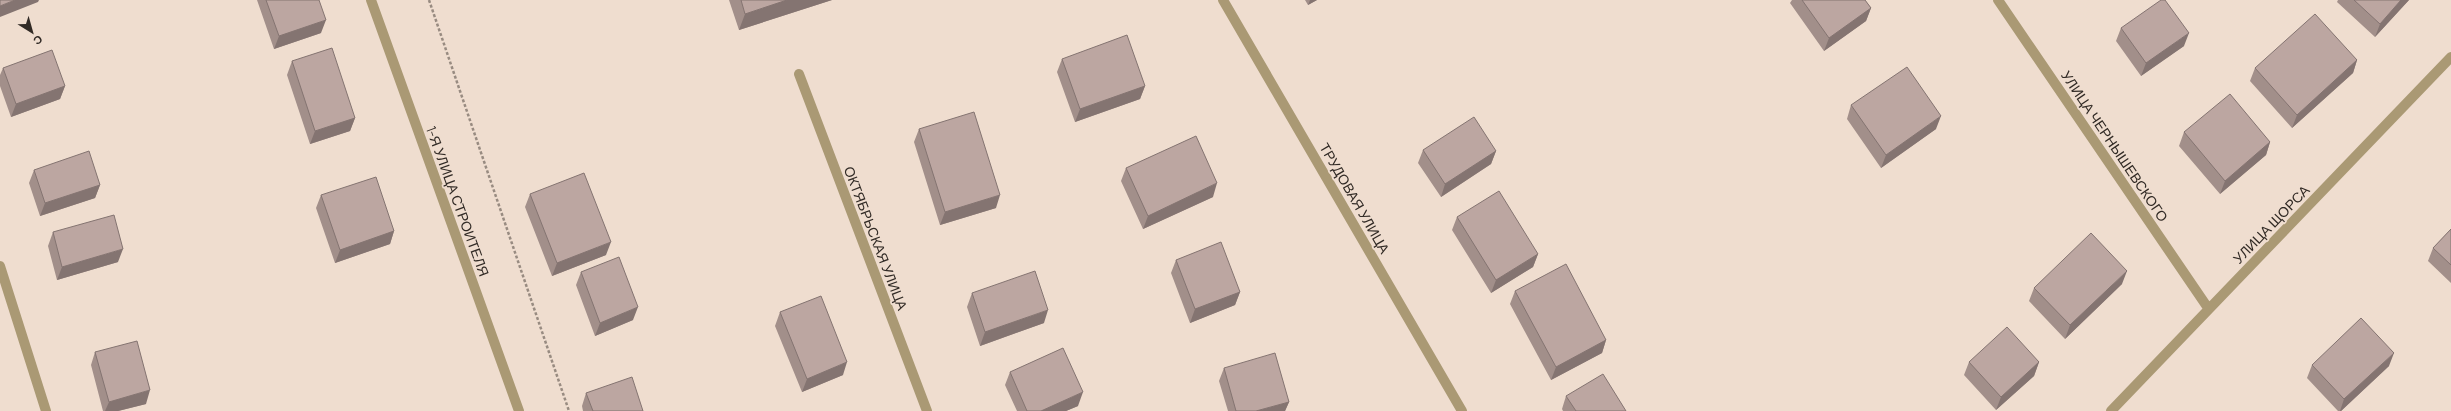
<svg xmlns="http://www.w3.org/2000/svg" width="2451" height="411" font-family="Barlow,sans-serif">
  <rect width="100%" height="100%" fill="#efddcf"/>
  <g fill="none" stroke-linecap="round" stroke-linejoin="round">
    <path stroke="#988b81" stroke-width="2.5" stroke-dasharray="3 2" stroke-linecap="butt" d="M429 0 569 411"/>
    <path stroke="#aa9974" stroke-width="10" d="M1223 0 1462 411
      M1998 0 2208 308
      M799 74 927 411
      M0 266 46 411
      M2111 411 2451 57"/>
    <path stroke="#aa9974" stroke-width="10" d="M371 0 519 411"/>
  </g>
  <path fill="#a28f8a" d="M257 0H319L321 33 274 49Z
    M729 0H832L739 30Z
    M1305 0H1317L1308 5Z
    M1792 0H1865L1871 8 1866 21 1824 51 1790 3Z
    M2338 0H2409L2375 37 2337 2Z
    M2121 28 2184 46 2141 76 2116 41Z
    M1062 59 1145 86 1140 99 1075 122 1057 72Z
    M2357 60 2353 73 2292 128 2250 81 2255 68Z
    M292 61 355 118 350 131 310 144 287 75Z
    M3 68 65 86 60 99 11 117 0 86V75Z
    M1851 105 1936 129 1881 168 1847 119Z
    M919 129 996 208 940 225 914 142Z
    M2184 132 2270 142 2266 155 2220 194 2179 146Z
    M1423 150 1496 151 1491 164 1441 197 1418 163Z
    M1126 168 1213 197 1143 229 1121 181Z
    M34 170 100 185 95 198 40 216 29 183Z
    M530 194 606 255 552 276 525 207Z
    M321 195 394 231 390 244 335 263 316 208Z
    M1457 217 1538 254 1533 267 1491 293 1452 230Z
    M2451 229V283L2428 261 2433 248Z
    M53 232 118 262 57 280 48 246Z
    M1176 260 1240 292 1235 305 1190 323 1171 273Z
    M581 272 633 320 595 336 576 285Z
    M2122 284 2065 339 2029 301 2034 288Z
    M1515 291 1606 340 1602 353 1551 380 1510 304Z
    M972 293 1044 323 980 346 967 307Z
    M780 312 843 375 802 392 775 326Z
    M95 352 146 404 118 411H103L91 365Z
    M1969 362H2039L2034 376 1996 410 1964 375Z
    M2312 365 2389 366 2341 411H2338L2307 378Z
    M1224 368 1289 402 1285 411H1228L1219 381Z
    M1010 372 1078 406 1066 411H1017L1005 385Z
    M586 393 643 411H583L582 406Z
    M1566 396 1626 411H1563L1562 409Z"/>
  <path fill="#847471" d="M15 0H39L38 2 0 17V6Z
    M787 0H832L739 30 745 14Z
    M1310 0H1317L1308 5Z
    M2401 0H2409L2375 37 2380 24Z
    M1871 8 1866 21 1824 51 1829 38Z
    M326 20 321 33 274 49 279 36Z
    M2189 33 2184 46 2141 76 2146 63Z
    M2357 60 2353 73 2292 128 2297 115Z
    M65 86 60 99 11 117 16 104Z
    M1145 86 1140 99 1075 122 1080 109Z
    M1941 116 1936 129 1881 168 1886 155Z
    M355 118 350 131 310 144 315 131Z
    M2270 142 2266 155 2220 194 2225 181Z
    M1496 151 1491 164 1441 197 1445 184Z
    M1217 183 1213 197 1143 229 1148 216Z
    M100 185 95 198 40 216 45 203Z
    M1000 195 996 208 940 225 945 212Z
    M394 231 390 244 335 263 340 250Z
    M611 242 606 255 552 276 557 263Z
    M123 249 118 262 57 280 62 267Z
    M1538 254 1533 267 1491 293 1496 280Z
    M2127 271 2122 284 2065 339 2070 325Z
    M1240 292 1235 305 1190 323 1195 309Z
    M638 307 633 320 595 336 600 323Z
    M1048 310 1044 323 980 346 985 332Z
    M1606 340 1602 353 1551 380 1556 367Z
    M2394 353 2389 366 2341 411H2340L2344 399Z
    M847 362 843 375 802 392 807 379Z
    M2039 362 2034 376 1996 410 2001 397Z
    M150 390 146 404 118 411H105L109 402Z
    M1083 392 1078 406 1066 411H1041Z
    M1289 402 1285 411H1256Z"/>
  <path fill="#bca6a1" stroke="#847471" d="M0 0H15L0 6Z
    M266 0H319L326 20 279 36Z
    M741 0H787L745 14Z
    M1802 0H1865L1871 8 1829 38Z
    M2161 0H2165L2189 33 2146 63 2121 28Z
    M2354 0H2401L2380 24Z
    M2315 14 2357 60 2297 115 2255 68Z
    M1127 35 1145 86 1080 109 1062 59Z
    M332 48 355 118 315 131 292 61Z
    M52 50 65 86 16 104 3 68Z
    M1907 67 1941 116 1886 155 1851 105Z
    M2230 94 2270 142 2225 181 2184 132Z
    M974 112 1000 195 945 212 919 129Z
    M1474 117 1496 151 1445 184 1423 150Z
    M1196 136 1217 183 1148 216 1126 168Z
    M89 151 100 185 45 203 34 170Z
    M584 173 611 242 557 263 530 194Z
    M376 177 394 231 340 250 321 195Z
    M1499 191 1538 254 1496 280 1457 217Z
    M114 215 123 249 62 267 53 232Z
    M2451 229V265L2433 248Z
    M2091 233 2127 271 2070 325 2034 288Z
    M1221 242 1240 292 1195 309 1176 260Z
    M619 257 638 307 600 323 581 272Z
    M1566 264 1606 340 1556 367 1515 291Z
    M1035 271 1048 310 985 332 972 293Z
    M821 296 847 362 807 379 780 312Z
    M2361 318 2394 353 2344 399 2312 365Z
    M2007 327 2039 362 2001 397 1969 362Z
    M137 341 150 390 109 402 95 352Z
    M1063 348 1083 392 1041 411H1027L1010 372Z
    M1275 353 1289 402 1256 411H1236L1224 368Z
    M1603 374 1626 411H1576L1566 396Z
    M632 377 643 411H593L586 393Z"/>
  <g text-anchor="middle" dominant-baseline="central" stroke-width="3.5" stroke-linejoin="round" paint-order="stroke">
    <g font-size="14" fill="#312a25" stroke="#efddcf">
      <text transform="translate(2115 146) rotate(56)">УЛИЦА ЧЕРНЫШЕВСКОГО</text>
      <text transform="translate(1355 198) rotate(60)">ТРУДОВАЯ УЛИЦА</text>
      <text transform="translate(458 201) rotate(70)">1-Я УЛИЦА СТРОИТЕЛЯ</text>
      <text transform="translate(2271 224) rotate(-46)">УЛИЦА ЩОРСА</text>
      <text transform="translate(876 238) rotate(69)">ОКТЯБРЬСКАЯ УЛИЦА</text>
    </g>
  </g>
  <g transform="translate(32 32) rotate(143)" stroke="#efddcf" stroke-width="3" paint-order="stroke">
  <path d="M0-3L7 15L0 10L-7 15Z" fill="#312a25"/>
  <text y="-6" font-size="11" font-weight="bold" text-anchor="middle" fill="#312a25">С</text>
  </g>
</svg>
